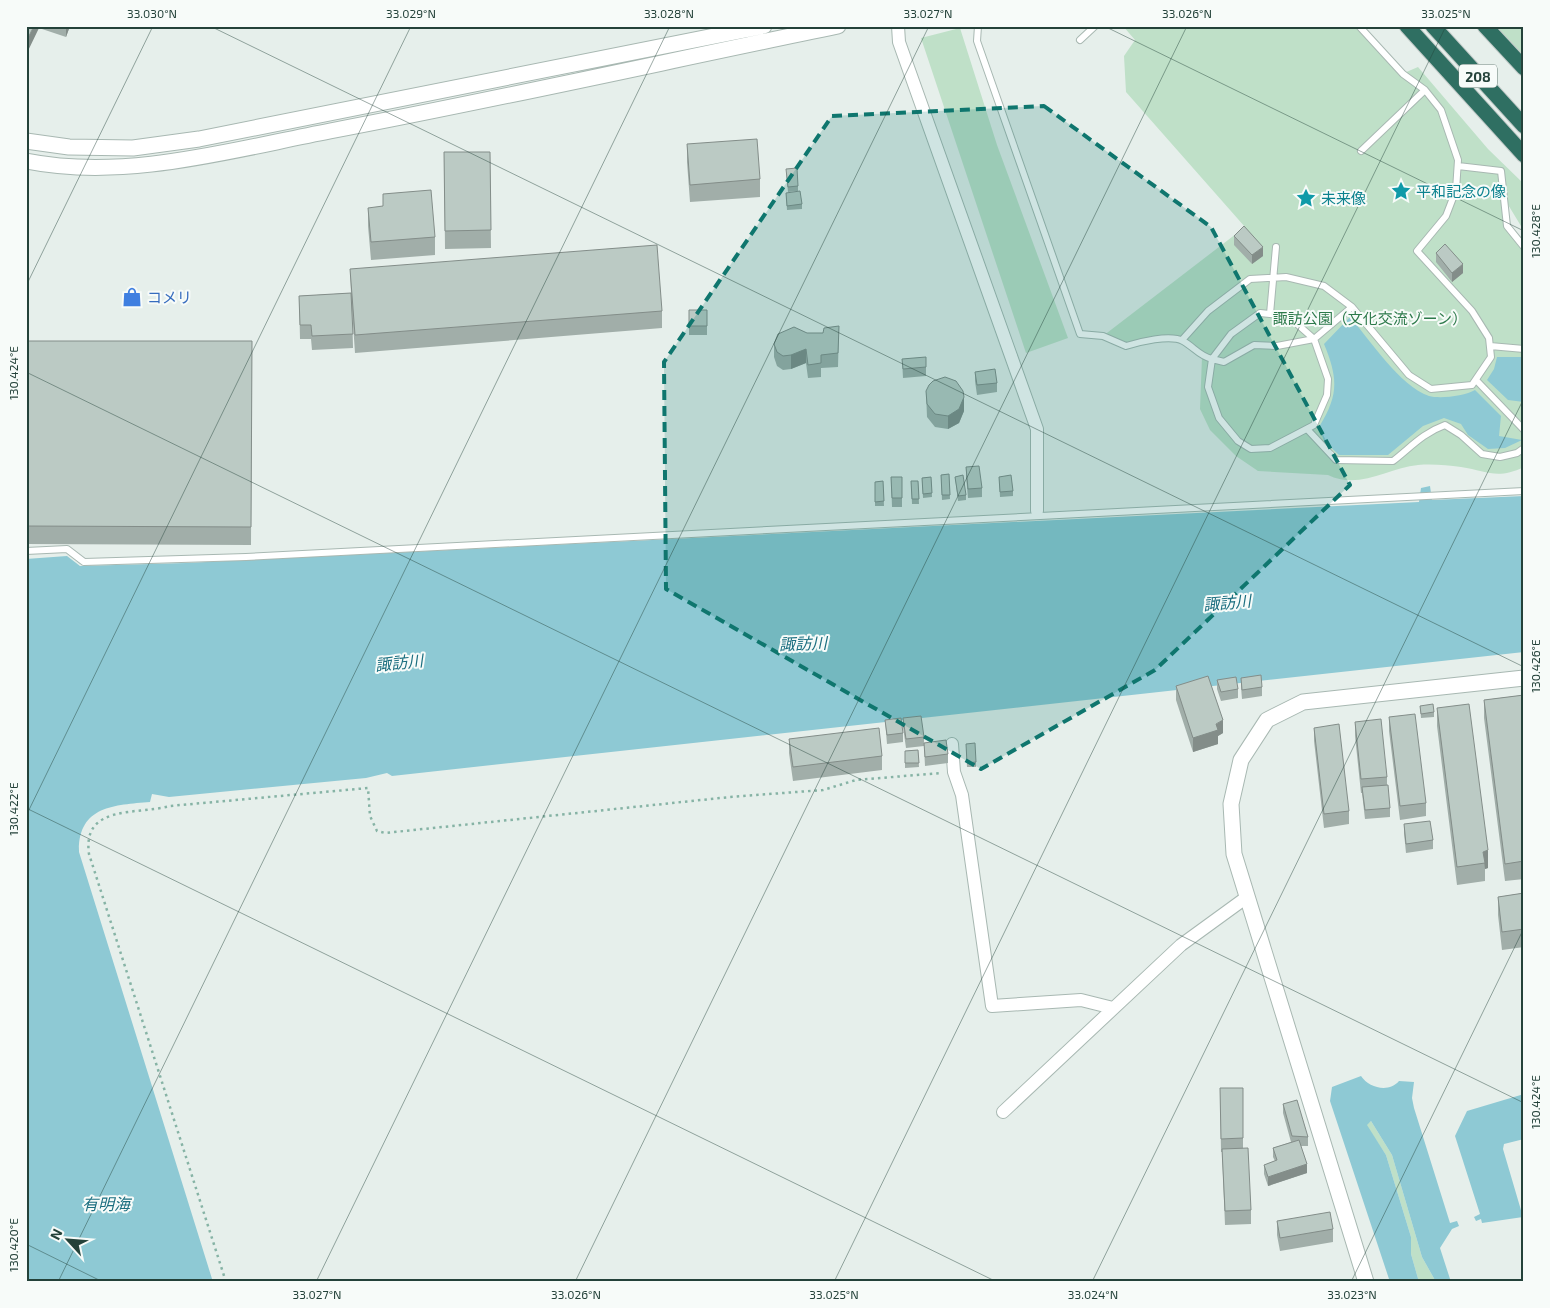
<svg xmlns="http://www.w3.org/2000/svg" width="1550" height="1308" font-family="'Exo 2','Noto Sans JP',sans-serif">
  <rect width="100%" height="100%" fill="#e6efeb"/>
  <path fill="#bfe0c8" d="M1123 26H1359L1404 73 1418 67 1488 149 1524 184V231L1504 198 1508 226 1524 247V467C1497 480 1487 471 1461 467 1447 465 1432 464 1418 465 1388 468 1359 490 1328 475L1258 471 1236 456 1210 430 1200 409 1202 357 1182 340 1146 339 1126 346 1103 336 1245 227 1126 92 1124 56 1135 40Z
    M1492 26H1524V58Z
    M960 28 997 145 1068 338 1026 353 921 38Z
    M1371 1121 1392 1155 1422 1257 1436 1282H1419L1411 1254V1237L1386 1155 1366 1125Z"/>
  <path fill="#8ec9d4" d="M1350 317C1370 340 1400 386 1429 396 1440 399 1465 396 1475 390L1501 416 1499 436 1522 440 1505 448 1488 449 1468 435 1461 424 1444 418 1423 426 1388 455H1339L1324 441 1319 427C1339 395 1338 378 1324 344Z
    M1497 357H1524V402L1508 400 1487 380 1494 369Z
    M1430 486 1432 500 1524 496V652L392 776 387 773 366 778 169 797 152 794 150 802C114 805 78 806 79 852L213 1282H26V559L67 556 80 566 186 563 1419 502 1421 488Z
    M1361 1076C1369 1088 1389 1093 1399 1081L1414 1082 1412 1098 1414 1108 1450 1223 1457 1221 1459 1226 1452 1229 1440 1248 1451 1282H1436L1422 1257 1392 1155 1371 1121 1367 1125 1386 1155 1411 1237V1254L1419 1282H1390L1330 1101 1332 1087Z
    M1524 1094V1139L1504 1144 1503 1149 1523 1217 1482 1223 1481 1219 1476 1221 1474 1217 1480 1214 1455 1136 1467 1111Z"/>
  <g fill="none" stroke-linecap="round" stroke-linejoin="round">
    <defs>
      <path id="service" d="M978 26 977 41 1080 334 1103 336 1126 346C1139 342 1170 334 1183 341 1194 347 1199 356 1212 359L1231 334 1260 313 1288 316 1314 339 1352 307 1409 375 1431 389 1472 385 1491 357 1489 338 1472 311 1417 251 1446 216 1456 190 1458 160 1441 110 1425 90 1403 74 1359 26
        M1080 40 1095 26
        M1361 151 1425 90
        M1458 166 1501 171 1507 226 1524 247
        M1270 314 1276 247
        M1314 339 1328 379 1327 395 1314 425 1270 448 1251 449 1238 441 1219 418 1208 387 1212 359 1224 362 1254 345 1277 346Z
        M1182 340 1208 311 1250 279 1286 277 1324 286 1352 307
        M1490 346 1524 349
        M1476 380 1524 430
        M1307 429 1336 460 1393 461C1411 447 1423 433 1445 425L1461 435 1482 454 1500 457 1517 453 1524 448
        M26 551 67 549 84 562 246 557 1524 491"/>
      <path id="minor" d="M898 26 899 42 1037 429V511
        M952 744 954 772 962 795 992 1006 1081 1000 1113 1008
        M1003 1112 1181 945 1247 897"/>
      <path id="tertiary" d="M26 141 69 147 133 148 199 139 764 26
        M26 161C126 181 231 150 330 131 499 99 668 61 838 26
        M1366 1282 1234 854 1231 804 1241 760 1267 720 1303 702 1524 678"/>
      <path id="motorway" d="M1407 26 1524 155
        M1433 26 1524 126
        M1485 26 1524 68"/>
    </defs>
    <use href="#service" stroke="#a8b8b2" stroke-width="8"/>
    <use href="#minor" stroke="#a8b8b2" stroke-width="14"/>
    <use href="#tertiary" stroke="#a8b8b2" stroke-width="17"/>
    <use href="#motorway" stroke="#c2cac8" stroke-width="17"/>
    <path stroke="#86b3a5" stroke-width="2.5" stroke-dasharray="2.5 4" stroke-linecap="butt" d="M226 1282 89 854C82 804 137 815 170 806L368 788 370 816 377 831 385 833 730 797 823 790 856 780 941 773"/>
    <use href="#service" stroke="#fff" stroke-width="6"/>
    <use href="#minor" stroke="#fff" stroke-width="12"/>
    <use href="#tertiary" stroke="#fff" stroke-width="15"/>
    <use href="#motorway" stroke="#2f6f62" stroke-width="15"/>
  </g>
  <path fill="#a1aea9" d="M26 26H70L66 37 39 28Z
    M687 144 760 179V197L690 202 687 162Z
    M444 152H490L491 248 445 249Z
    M786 173 798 186V191L788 192Z
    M786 193 802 204V209L787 210Z
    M368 208 435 237V255L371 260 368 226Z
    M1234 236 1263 256 1252 264 1234 245Z
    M1436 253 1463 273 1452 282 1436 262Z
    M350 269 662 311V328L355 353 352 309 353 348 312 350 311 339H300L299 296 351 293Z
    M689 310H707V335H689Z
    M839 326 838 367 821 368V377L808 378 806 363 791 369 783 370 777 366 774 357V344L807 333H823Z
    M26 341H252L251 545 26 544Z
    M902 359 926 367V376L903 378Z
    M975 372 997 383V392L977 395 975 381Z
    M926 391 964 411 959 423 948 429 935 427 927 417Z
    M966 467 982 488V497L968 498 966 476Z
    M949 474 950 499 942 500 941 475Z
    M891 477H902V507H892Z
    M931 477 932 497 923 498 922 478Z
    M955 477 966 495V500L958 501Z
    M999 477 1013 491V496L1000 497Z
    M883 481 884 506H875V482Z
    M911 481H918L919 504H912Z
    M1241 678 1262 687V696L1242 699 1241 687Z
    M1217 680 1238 689V698L1221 701 1217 689Z
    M1176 686 1223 733 1218 736V744L1193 752 1176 700Z
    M1524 695V879L1505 881 1484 718V700Z
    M1420 706 1434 712V717L1421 718Z
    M1437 708 1488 868 1485 869V881L1457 885 1437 726Z
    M1389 717 1426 803V816L1400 820 1389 731Z
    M903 718 924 737V743L948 754V763L925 766 924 746 906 748 903 727Z
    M885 720 903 733V742L887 744Z
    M1355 722 1387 777V785L1390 808V817L1365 819 1362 793H1361L1355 736Z
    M1314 728 1349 811V824L1324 828 1314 741Z
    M789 739 882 756V770L793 781 789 753Z
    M966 749 976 762V767H967Z
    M918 750 919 767 905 768V751Z
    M1404 824 1433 840V849L1406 853 1404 833Z
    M1524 893V947L1502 950 1498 915V897Z
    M1220 1088H1243V1148L1251 1210V1224L1225 1225 1222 1152H1221Z
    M1283 1104 1308 1137V1146H1301L1307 1173 1268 1186 1264 1174V1165L1275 1161 1273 1157V1148L1291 1142 1283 1113Z
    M1277 1221 1333 1229V1242L1280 1251 1277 1235Z"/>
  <path fill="#838d89" d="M34 26H39V28L26 55V42Z
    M66 26H70L66 37Z
    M1263 247V256L1252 264V255Z
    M1463 264V273L1452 282V273Z
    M806 349V363L791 369V355Z
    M964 397V411L959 423 948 429V416Z
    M1223 720V733L1218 736V744L1193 752V738Z
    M1488 850V868L1485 869 1483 852Z
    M1307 1164V1173L1268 1186V1177Z"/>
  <path fill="#bbcac4" stroke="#838d89" d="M26 26H34L26 42Z
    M757 139 760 179 690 185 687 144Z
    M444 152H490L491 230 445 231Z
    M797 168 798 186 788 187 786 169Z
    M431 190 435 237 371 242 368 208 383 206V194Z
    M800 191 802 204 787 206 786 193Z
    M1244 226 1263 247 1252 255 1234 236Z
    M1445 244 1463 264 1452 273 1436 253Z
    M657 245 662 311 355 335 350 269Z
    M351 293 353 334 312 336 311 325H300L299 296Z
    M689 310H707V326H689Z
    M839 326 838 353 821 355V363L808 365 806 349 791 355 783 356 777 352 774 344 778 334 794 327 807 333H823L824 328Z
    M26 341H252L251 527 26 526Z
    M926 357V367L903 369 902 359Z
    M995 369 997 383 977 385 975 372Z
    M945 377 956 381 963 391 964 397 959 409 948 416 935 414 927 404 926 391 929 385 933 381Z
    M979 466 982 488 968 489 966 467Z
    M949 474 950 495H942L941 475Z
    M963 475 966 495 958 496 955 477Z
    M1011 475 1013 491 1000 492 999 477Z
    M891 477H902V498H892Z
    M931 477 932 493 923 494 922 478Z
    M883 481 884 501 875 502V482Z
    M911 481H918L919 499H912Z
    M1261 675 1262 687 1242 690 1241 678Z
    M1208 676 1223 720 1216 724 1218 730 1193 738 1176 686Z
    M1236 677 1238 689 1221 692 1217 680Z
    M1524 695V861L1505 864 1484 700Z
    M1433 704 1434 712 1421 714 1420 706Z
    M1469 704 1488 850 1483 852 1485 863 1457 867 1437 708Z
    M1415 714 1426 803 1400 806 1389 717Z
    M921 716 924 737 906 739 903 718Z
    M901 718 903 733 887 735 885 720Z
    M1381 719 1387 777 1361 779 1355 722Z
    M1339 724 1349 811 1324 814 1314 728Z
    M879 728 882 756 793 767 789 739Z
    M946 740 948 754 925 757 924 743Z
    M975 743 976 762 967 763 966 744Z
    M918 750 919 763H905V751Z
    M1388 785 1390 808 1365 810 1362 787Z
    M1430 821 1433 840 1406 844 1404 824Z
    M1524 893V929L1502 932 1498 897Z
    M1220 1088H1243V1138L1221 1139Z
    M1297 1100 1308 1137 1292 1136 1283 1104Z
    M1299 1140 1307 1164 1268 1177 1264 1165 1277 1160 1273 1148Z
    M1248 1148 1251 1210 1225 1211 1222 1149Z
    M1330 1212 1333 1229 1280 1238 1277 1221Z"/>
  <path fill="#0f766e" fill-opacity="0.2" stroke="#0f766e" stroke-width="4" stroke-dasharray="10 6" stroke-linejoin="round" d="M1044 106 1211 227 1350 485 1155 670 981 769 666 589 664 362 832 116Z"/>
  <path fill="none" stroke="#24423a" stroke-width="1" stroke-opacity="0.45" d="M210 26 1524 667M1104 26 1524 231M26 286 153 26M26 372 1524 1103M26 808 997 1282M26 816 411 26M26 1244 103 1282M58 1282 670 26M316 1282 929 26M575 1282 1187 26M834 1282 1446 26M1092 1282 1524 398M1351 1282 1524 928"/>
  <defs>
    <symbol id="sight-bare" viewBox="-9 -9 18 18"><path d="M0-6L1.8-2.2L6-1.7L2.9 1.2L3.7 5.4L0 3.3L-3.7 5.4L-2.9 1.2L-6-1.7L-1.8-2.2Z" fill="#0f9aa8" stroke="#f7fbf9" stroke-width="2.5" paint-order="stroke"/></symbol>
    <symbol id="shop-bare" viewBox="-9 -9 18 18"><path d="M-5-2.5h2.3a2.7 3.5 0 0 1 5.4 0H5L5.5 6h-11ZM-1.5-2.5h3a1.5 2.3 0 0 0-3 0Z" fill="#3f7fe0" stroke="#f7fbf9" stroke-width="2.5" paint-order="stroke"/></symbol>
  </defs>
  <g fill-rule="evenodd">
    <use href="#sight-bare" x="1387" y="177" width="28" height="28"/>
    <use href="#sight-bare" x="1292" y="184" width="28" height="28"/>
    <use href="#shop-bare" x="118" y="283" width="28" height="28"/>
  </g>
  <g text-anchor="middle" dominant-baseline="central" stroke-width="4" stroke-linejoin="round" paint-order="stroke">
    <rect fill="#f7fbf9" stroke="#637a73" stroke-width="1" x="1459" y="64.5" width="38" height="23" rx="4"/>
    <g font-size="14" font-weight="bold" fill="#24423a">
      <text x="1478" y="76">208</text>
    </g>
    <g font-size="15" fill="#0d838f" stroke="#f7fbf9" text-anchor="start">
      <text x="1416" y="191">平和記念の像</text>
      <text x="1321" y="198">未来像</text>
    </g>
    <g font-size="15" fill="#366cbe" stroke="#f7fbf9" text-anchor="start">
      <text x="147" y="297">コメリ</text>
    </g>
    <g font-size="15" fill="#2d7a4b" stroke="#f7fbf9">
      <text x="1370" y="318">諏訪公園（文化交流ゾーン）</text>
    </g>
    <g font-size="16" font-style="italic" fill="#1c6f80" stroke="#f7fbf9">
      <text transform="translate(1227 602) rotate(-5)">諏訪川</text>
      <text transform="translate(803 643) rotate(-2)">諏訪川</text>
      <text transform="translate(399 662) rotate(-6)">諏訪川</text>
      <text x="106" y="1203">有明海</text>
    </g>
  </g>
  <rect width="1550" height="1308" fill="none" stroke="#f7fbf9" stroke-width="55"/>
  <g transform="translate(68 1240) rotate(296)" stroke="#f7fbf9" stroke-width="4" paint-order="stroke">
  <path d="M0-4L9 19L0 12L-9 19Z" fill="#24423a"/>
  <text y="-8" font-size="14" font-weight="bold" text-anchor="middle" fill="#24423a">N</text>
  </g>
  <rect x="28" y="28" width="1494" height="1252" fill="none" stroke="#24423a" stroke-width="2"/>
  <g font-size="12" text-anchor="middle" fill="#24423a">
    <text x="152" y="18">33.030°N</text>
    <text x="411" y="18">33.029°N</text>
    <text x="669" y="18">33.028°N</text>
    <text x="928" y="18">33.027°N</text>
    <text x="1187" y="18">33.026°N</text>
    <text x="1446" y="18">33.025°N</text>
    <text transform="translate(1536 231) rotate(-90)" y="4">130.428°E</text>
    <text transform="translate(14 373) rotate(-90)" y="4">130.424°E</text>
    <text transform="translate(1536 666) rotate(-90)" y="4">130.426°E</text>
    <text transform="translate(14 809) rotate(-90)" y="4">130.422°E</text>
    <text transform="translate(1536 1102) rotate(-90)" y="4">130.424°E</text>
    <text transform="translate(14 1245) rotate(-90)" y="4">130.420°E</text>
    <text x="317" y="1299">33.027°N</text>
    <text x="576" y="1299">33.026°N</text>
    <text x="834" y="1299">33.025°N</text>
    <text x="1093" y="1299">33.024°N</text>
    <text x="1352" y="1299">33.023°N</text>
  </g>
</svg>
